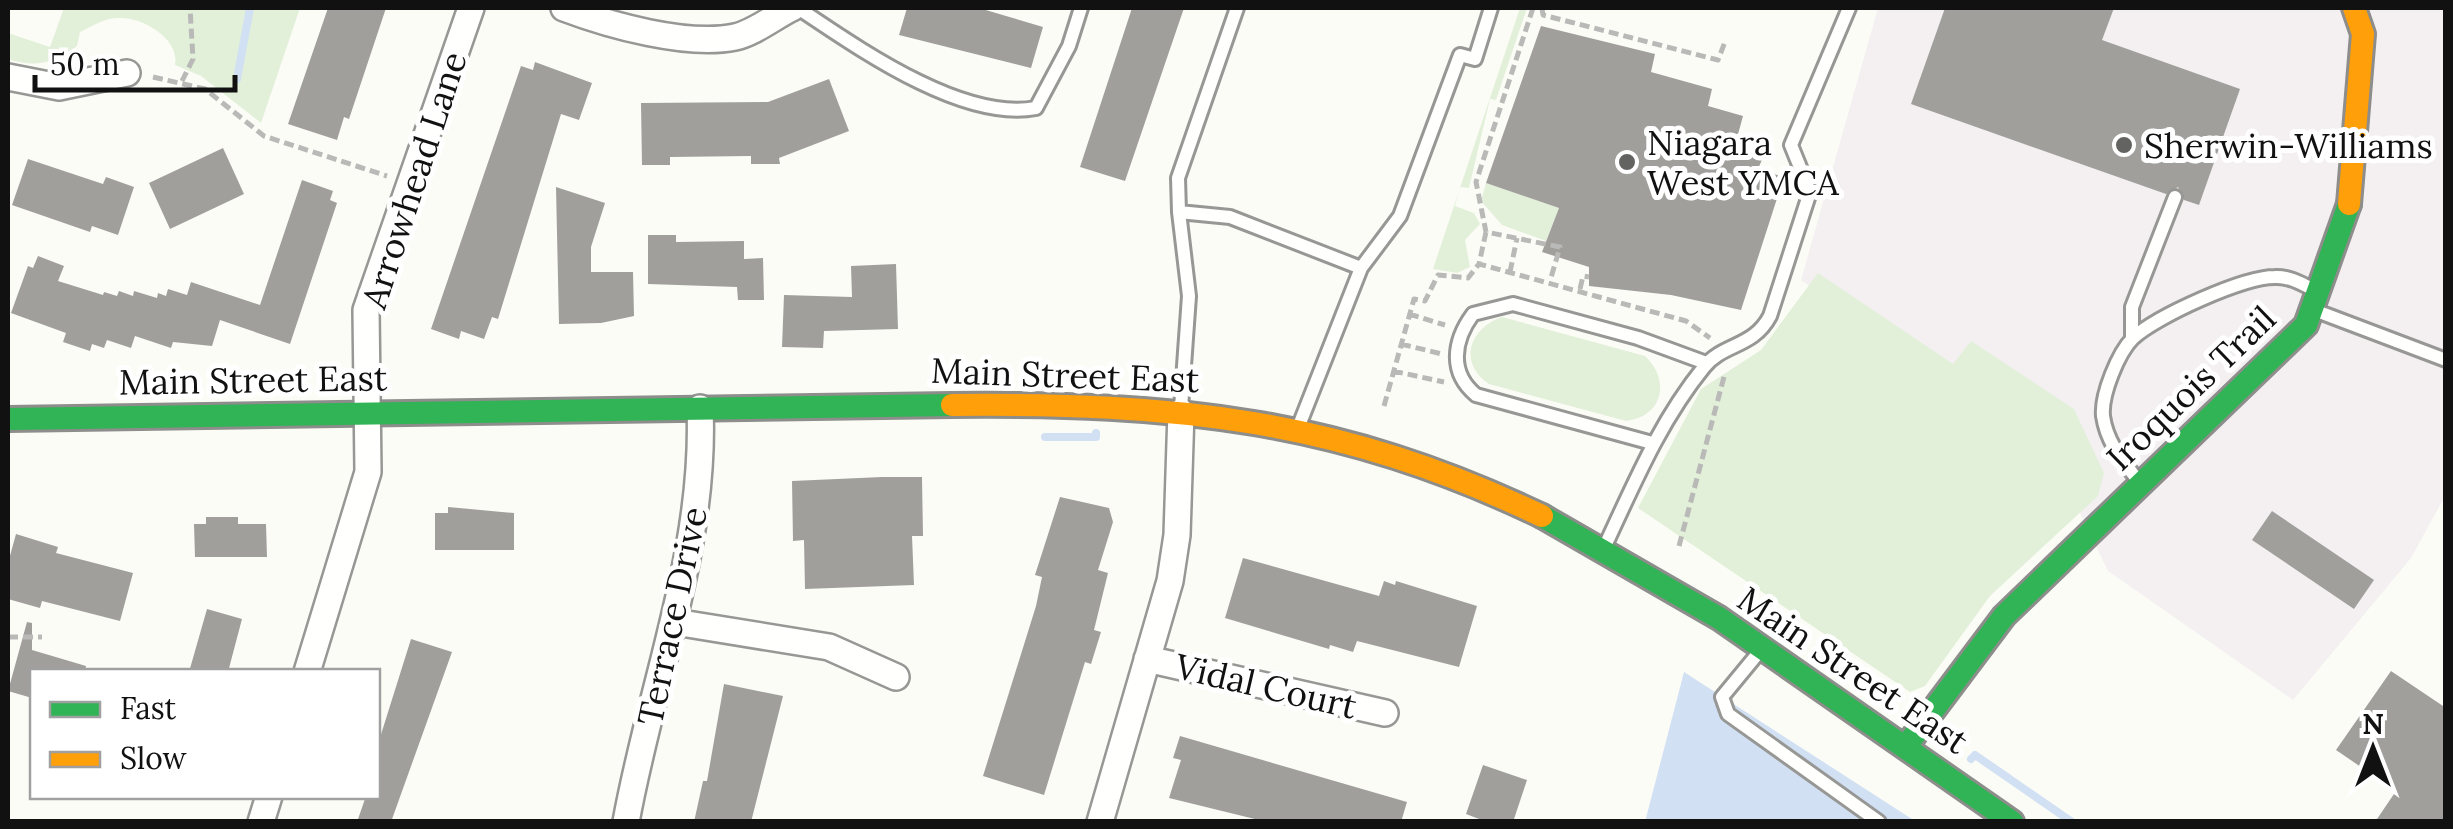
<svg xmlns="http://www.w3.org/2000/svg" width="2453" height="829" font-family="Lora,serif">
  <rect width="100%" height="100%" fill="#fcfcf7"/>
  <path fill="#f4f0f2" d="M1878 8H2445V496L2411 558 2293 700 2108 571 2052 455 1801 280Z"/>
  <path fill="#e2f0d9" d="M64 8H300L261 123 201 76 175 65C180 39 143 17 119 18 104 18 93 26 80 32L77 46C55 63 35 68 8 59V33L50 47Z
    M1520 8H1527L1496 100 1490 99 1469 188 1460 187 1455 206 1474 213 1480 224 1465 240 1470 267 1457 273 1433 269Z
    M1486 183 1559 208 1546 241 1502 225 1481 201Z
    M1818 273 1953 364 1971 341 2074 409 2104 473 2098 496 1990 596 1925 686 1910 692 1638 508 1701 389 1761 350Z
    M1502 317 1645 356C1671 380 1663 417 1626 421L1489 384C1457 362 1470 328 1502 317Z"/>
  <path fill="#d1e0f2" d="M1684 672 1915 821 1645 822Z"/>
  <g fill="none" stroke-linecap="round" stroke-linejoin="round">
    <path stroke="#d1e0f2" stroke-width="8" d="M237 79 250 8
      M1045 437H1096V433
      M1971 759 1975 755 2072 822"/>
  </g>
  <path fill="#a09f9c" d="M328 8H386L349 119 344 117 337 140 288 124Z
    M907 8H979L1043 27 1031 68 899 35Z
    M1132 8H1184L1125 181 1080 167Z
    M1945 8H2114L2102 40 2240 89 2199 205 2184 200 2178 187 2166 194 1911 104Z
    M1541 26 1655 54 1651 72 1712 89 1708 106 1743 116 1734 149 1764 155 1758 169 1784 177 1741 310 1671 295 1589 286V267L1542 252 1559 208 1486 183Z
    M535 62 592 83 579 120 561 114 498 319 492 317 484 339 461 331 459 339 431 329 521 66 533 70Z
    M829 79 849 131 779 158 780 164H751V156L670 157V165H642L641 103 768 102Z
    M223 148 244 194 170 229 149 183Z
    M28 159 103 184 106 177 134 187 118 235 92 226 90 232 12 205Z
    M302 180 333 191 330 200 337 203 290 344 220 320 212 346 173 342 171 348 135 336 131 348 107 340 104 348 92 344 90 351 63 342 66 333 11 313 28 266 33 268 38 256 64 266 58 281 103 295 104 292 117 296 119 291 133 296 134 291 157 298 158 293 166 296 168 289 187 295 191 282 260 305Z
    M556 187 605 203 591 247V272H633L634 316 601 323 559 324Z
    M648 235H676V242L744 241V259L763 258 764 300H738L737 287 648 284Z
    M896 264 898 329 824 331 823 348 782 347 784 295 852 297 851 266Z
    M882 477H922L923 536H912L914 585 805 589 804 540 793 541 792 481Z
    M1060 497 1109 508 1113 522 1098 570 1108 573 1094 630 1101 632 1091 664 1085 662 1044 795 983 776 1036 606 1042 577 1035 575Z
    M448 507 514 513V550H435V513H448Z
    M2272 511 2374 580 2354 609 2252 540Z
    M206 517H238V524H266L267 557H195L194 524H206Z
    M16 534 58 547 56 553 133 573 120 621 42 601 40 608 8 599V563Z
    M1243 558 1379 596 1384 581 1395 585 1396 581 1477 606 1459 667 1357 641 1353 652 1330 645 1329 649 1225 618Z
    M207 609 242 619 228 672H189Z
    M27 622 32 623V650L86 666 85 672H32V698L8 691Z
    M411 639 452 652 391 822H357L366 796H378V744Z
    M2391 671 2446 708V822H2375L2396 791 2336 750Z
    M724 684 783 696 751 822H694L703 781H707Z
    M1180 736 1407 802 1401 822H1267L1169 798 1181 760 1173 758Z
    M1483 765 1527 780 1513 822H1487L1466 814Z"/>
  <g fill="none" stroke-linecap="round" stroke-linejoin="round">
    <defs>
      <path id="lane" d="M798 8C858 48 962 122 1036 108L1069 46 1081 8
        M1179 212 1178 178 1237 8
        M1361 268 1400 216 1460 55 1475 59 1491 8
        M2314 310 2446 360
        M2132 339V307L2175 197
        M1181 408 1189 296 1179 212 1230 217 1361 268 1298 428
        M1652 443 1476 395C1449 373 1453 341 1473 314L1513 304 1638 338 1706 363
        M2140 483C2124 462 2107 444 2103 416 2101 395 2118 353 2133 338 2157 316 2243 277 2275 277 2290 276 2304 285 2318 292
        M1605 546C1634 484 1660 421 1704 367 1723 343 1753 348 1770 316L1810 192 1791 145 1849 8
        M1760 651 1722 697 1728 714 1879 822"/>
      <path id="street" d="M564 8C609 25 687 47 735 37 754 33 775 16 792 8
        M8 77 59 87 127 73
        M675 622 829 647 896 677
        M1147 659 1385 713
        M307 672 368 472 366 310 471 8
        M261 822 269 796
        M626 822C651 683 706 550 700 408
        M1100 822 1170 581 1177 535 1181 412"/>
      <path id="fast" d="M8 419 952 405
        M1542 516 1719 618 2012 822
        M1907 745 2004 616 2306 325 2349 204"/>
      <path id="slow" d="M2349 204 2363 34 2354 8
        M952 405C1175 403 1337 418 1542 516"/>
    </defs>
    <use href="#lane" stroke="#979795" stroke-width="18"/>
    <use href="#street" stroke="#979795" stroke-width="30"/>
    <use href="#fast" stroke="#8d8d8b" stroke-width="28"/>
    <use href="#slow" stroke="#8d8d8b" stroke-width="28"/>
    <path stroke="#b9b9b8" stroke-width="5" stroke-dasharray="10 5" stroke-linecap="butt" d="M1533 8 1476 182 1486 232 1560 247 1550 281
      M1542 8 1543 15 1718 60 1725 42
      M153 77 205 89 264 136 387 176
      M182 81 193 59 190 8
      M1486 232 1479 264 1686 321 1710 338
      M1510 272 1517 238
      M1580 289 1583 276 1589 277
      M1409 314 1445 325
      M1401 344 1442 354
      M1393 371 1444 382
      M1384 406 1414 299 1425 301 1438 275 1468 278 1479 264
      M1679 546 1725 373
      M8 637H42"/>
    <use href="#lane" stroke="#fffffe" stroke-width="12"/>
    <use href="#street" stroke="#fffffe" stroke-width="25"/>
    <use href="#fast" stroke="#30b455" stroke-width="22"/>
    <use href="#slow" stroke="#ff9f0a" stroke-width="22"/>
  </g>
  <g fill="#636362" stroke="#fff" stroke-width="4">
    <circle cx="2124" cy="145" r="10"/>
    <circle cx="1627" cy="162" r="10"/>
  </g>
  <g text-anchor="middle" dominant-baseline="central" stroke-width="10" stroke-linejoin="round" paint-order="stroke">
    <g font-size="35" fill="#111" stroke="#fff" text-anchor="start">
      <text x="1647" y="142">Niagara<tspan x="1647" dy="40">West YMCA</tspan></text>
      <text x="2144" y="145">Sherwin-Williams</text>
    </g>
    <g font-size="35" fill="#111" stroke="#fff">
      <text transform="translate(414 180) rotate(-72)">Arrowhead Lane</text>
      <text transform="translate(1065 375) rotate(2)">Main Street East</text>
      <text transform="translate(253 380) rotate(-1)">Main Street East</text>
      <text transform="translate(2191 388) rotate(-44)">Iroquois Trail</text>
      <text transform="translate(672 616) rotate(-78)">Terrace Drive</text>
      <text transform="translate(1853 670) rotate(34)">Main Street East</text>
      <text transform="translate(1266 686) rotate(13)">Vidal Court</text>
    </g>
  </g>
  <rect width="2453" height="829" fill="none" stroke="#111111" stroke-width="20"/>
  <rect x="30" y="669" width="350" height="130" fill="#ffffff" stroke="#a0a0a0" stroke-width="2.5"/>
  <rect x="50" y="702" width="50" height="15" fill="#30b455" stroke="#a0a0a0" stroke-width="2.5"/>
  <text x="120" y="719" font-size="30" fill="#111111">Fast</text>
  <rect x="50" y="752" width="50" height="15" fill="#ff9f0a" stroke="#a0a0a0" stroke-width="2.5"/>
  <text x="120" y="769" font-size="30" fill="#111111">Slow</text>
  <g transform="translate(2373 749)" stroke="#ffffff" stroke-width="8" paint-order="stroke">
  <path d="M0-8L18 38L0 25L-18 38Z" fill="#111111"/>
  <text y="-15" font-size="28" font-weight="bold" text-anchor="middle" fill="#111111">N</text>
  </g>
  <path d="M35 75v15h200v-15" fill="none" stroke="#111111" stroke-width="5"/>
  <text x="50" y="75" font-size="30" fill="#111111" stroke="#ffffff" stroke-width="8" paint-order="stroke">50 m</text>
</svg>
